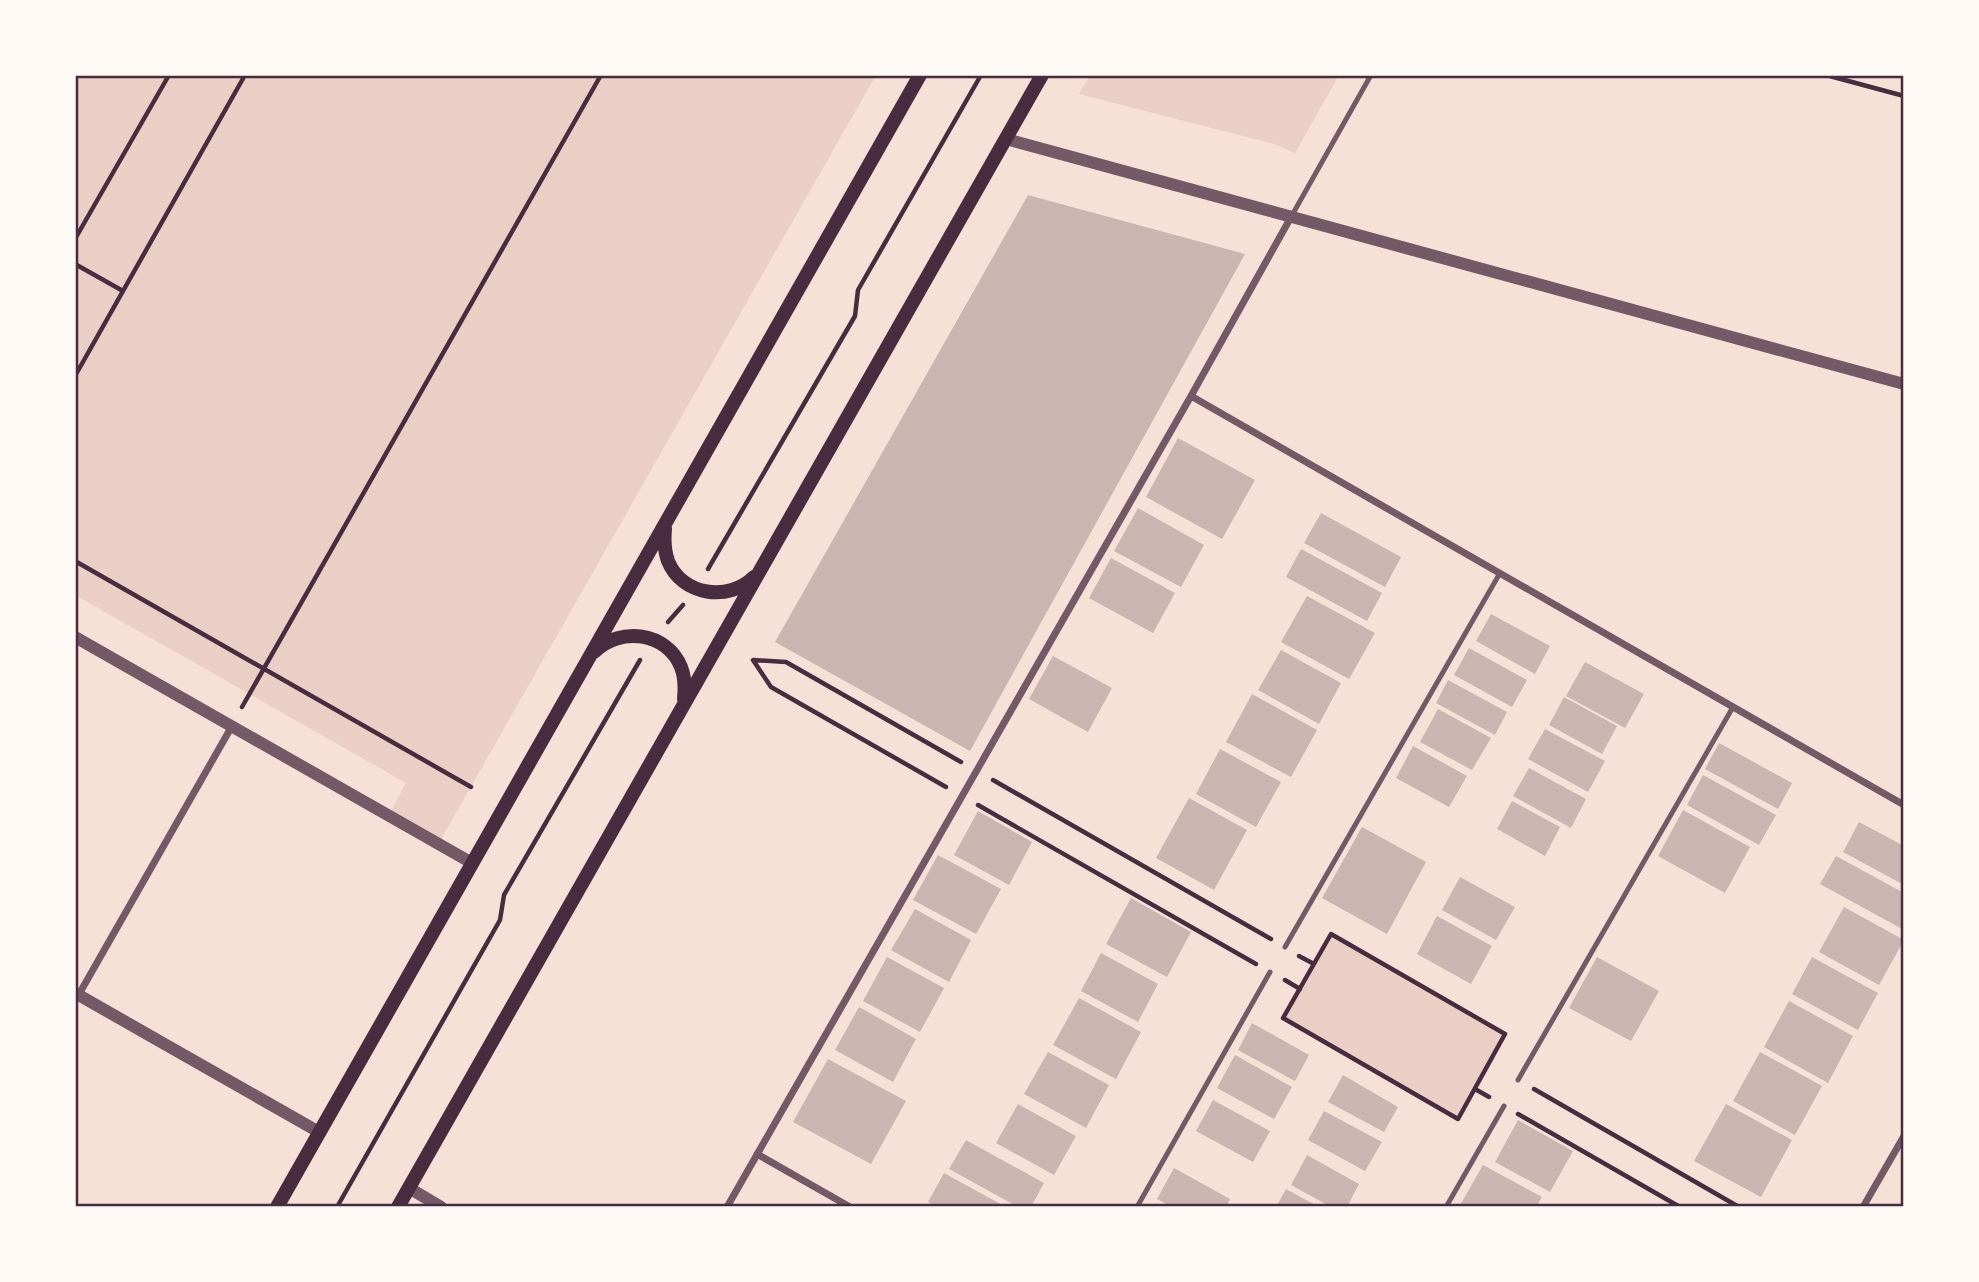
<svg xmlns="http://www.w3.org/2000/svg" width="1979" height="1282" font-family="'Roboto Condensed',sans-serif">
  <rect width="100%" height="100%" fill="#f7e1d7"/>
  <path fill="#ebcfc5" d="M75 75H876L440 841 390 813 406 783 75 595Z
    M1090 75H1339L1295 153 1274 144 1079 94Z
    M1331 934 1505 1034 1458 1119 1283 1018Z"/>
  <path fill="#ccb4b1" d="M1028 195 1245 254 970 751 775 642Z
    M1178 438 1255 480 1222 539 1146 497Z
    M1138 508 1204 545 1181 587 1114 551Z
    M1321 513 1401 557 1385 587 1304 543Z
    M1301 549 1382 593 1367 621 1286 577Z
    M1111 558 1175 593 1153 633 1089 598Z
    M1307 596 1375 633 1349 679 1281 642Z
    M1491 614 1550 646 1535 674 1476 641Z
    M1469 648 1527 680 1512 707 1454 675Z
    M1281 650 1341 683 1319 724 1258 690Z
    M1053 656 1112 688 1088 732 1029 699Z
    M1585 662 1644 694 1625 728 1566 696Z
    M1448 680 1507 712 1495 735 1436 703Z
    M1252 694 1317 730 1291 777 1226 742Z
    M1564 697 1617 726 1602 754 1549 725Z
    M1438 709 1491 738 1472 770 1420 742Z
    M1545 729 1605 761 1588 792 1528 759Z
    M1719 743 1792 783 1778 809 1705 769Z
    M1413 746 1467 776 1449 807 1396 778Z
    M1220 749 1281 782 1256 827 1196 794Z
    M1529 768 1586 799 1571 828 1513 796Z
    M1703 775 1776 815 1759 845 1687 805Z
    M1189 798 1247 830 1214 890 1156 858Z
    M1512 801 1560 827 1545 856 1497 829Z
    M1683 810 1750 847 1725 893 1658 856Z
    M978 811 1032 842 1009 885 954 855Z
    M1859 822 1904 846V885L1843 852Z
    M1362 827 1426 862 1387 934 1322 898Z
    M938 855 1001 889 976 934 913 900Z
    M1836 856 1904 893V930L1820 884Z
    M1460 877 1515 907 1496 940 1442 910Z
    M1131 898 1191 932 1167 977 1106 944Z
    M1844 907 1904 940 1879 985 1819 952Z
    M915 909 971 940 949 982 891 950Z
    M1437 916 1492 946 1471 984 1417 954Z
    M1101 953 1158 984 1138 1022 1081 991Z
    M887 957 944 988 920 1032 863 1001Z
    M1597 957 1659 991 1631 1041 1569 1008Z
    M1812 957 1878 993 1858 1030 1792 994Z
    M1079 998 1141 1032 1116 1079 1053 1045Z
    M1789 1001 1853 1036 1828 1083 1764 1047Z
    M859 1007 916 1039 893 1082 835 1050Z
    M1252 1023 1309 1055 1295 1081 1238 1050Z
    M1048 1052 1109 1085 1086 1128 1024 1094Z
    M1760 1052 1822 1086 1795 1135 1733 1101Z
    M1235 1055 1292 1087 1274 1119 1217 1088Z
    M828 1059 906 1101 871 1164 793 1122Z
    M1343 1075 1398 1107 1384 1132 1328 1102Z
    M1213 1100 1270 1131 1253 1162 1196 1131Z
    M1018 1104 1076 1136 1054 1175 996 1143Z
    M1726 1104 1792 1140 1761 1197 1694 1161Z
    M1324 1111 1382 1142 1365 1171 1308 1140Z
    M1518 1120 1573 1151 1550 1192 1495 1162Z
    M966 1140 1044 1183 1031 1207H1018L949 1169Z
    M1307 1155 1359 1184 1347 1207H1331L1291 1185Z
    M1483 1165 1542 1197 1536 1207H1459Z
    M1174 1168 1230 1199 1226 1207H1172L1157 1199Z
    M944 1173 1006 1207H937L928 1202Z
    M1286 1189 1319 1207H1276Z"/>
  <g fill="none" stroke-linecap="round" stroke-linejoin="round">
    <path stroke="#4a2c40" stroke-width="4.5" d="M1826 75 1904 96
      M75 239 169 75
      M75 264 123 291
      M75 376 245 75
      M75 561 471 787
      M708 569 855 316 858 290 981 75
      M668 622 683 605
      M242 707 601 75
      M993 780 1271 939
      M946 787 771 687 753 660 786 662 961 762
      M978 805 1256 964
      M1331 934 1505 1034 1458 1119 1283 1018Z
      M1299 956 1314 964
      M1285 980 1300 989
      M1475 1089 1489 1097
      M1534 1089 1739 1207
      M1518 1114 1680 1207
      M337 1207 500 920 504 895 640 660"/>
    <path stroke="#755966" stroke-width="5" d="M1291 217 1371 75
      M1285 947 1500 573
      M1518 1080 1733 707
      M1137 1207 1270 972
      M1446 1207 1504 1106"/>
    <path stroke="#755966" stroke-width="7" d="M1191 396 1904 805
      M78 996 232 726
      M757 1154 850 1207
      M727 1207 1191 396 1291 217
      M1863 1207 1904 1136"/>
    <path stroke="#755966" stroke-width="12" d="M1006 139 1904 384
      M75 637 472 863
      M75 993 319 1132
      M409 1188 441 1207"/>
    <path stroke="#4a2c40" stroke-width="14" d="M665 529C664 540 664 550 668 561 682 596 729 602 754 577
      M594 652C620 626 667 632 681 667 685 677 685 689 684 699
      M277 1207 920 75
      M398 1207 1042 75"/>
  </g>
  <rect width="1979" height="1282" fill="none" stroke="#fffaf5" stroke-width="154"/>
  <rect x="77" y="77" width="1825" height="1128" fill="none" stroke="#4a2c40" stroke-width="2.5"/>
</svg>
